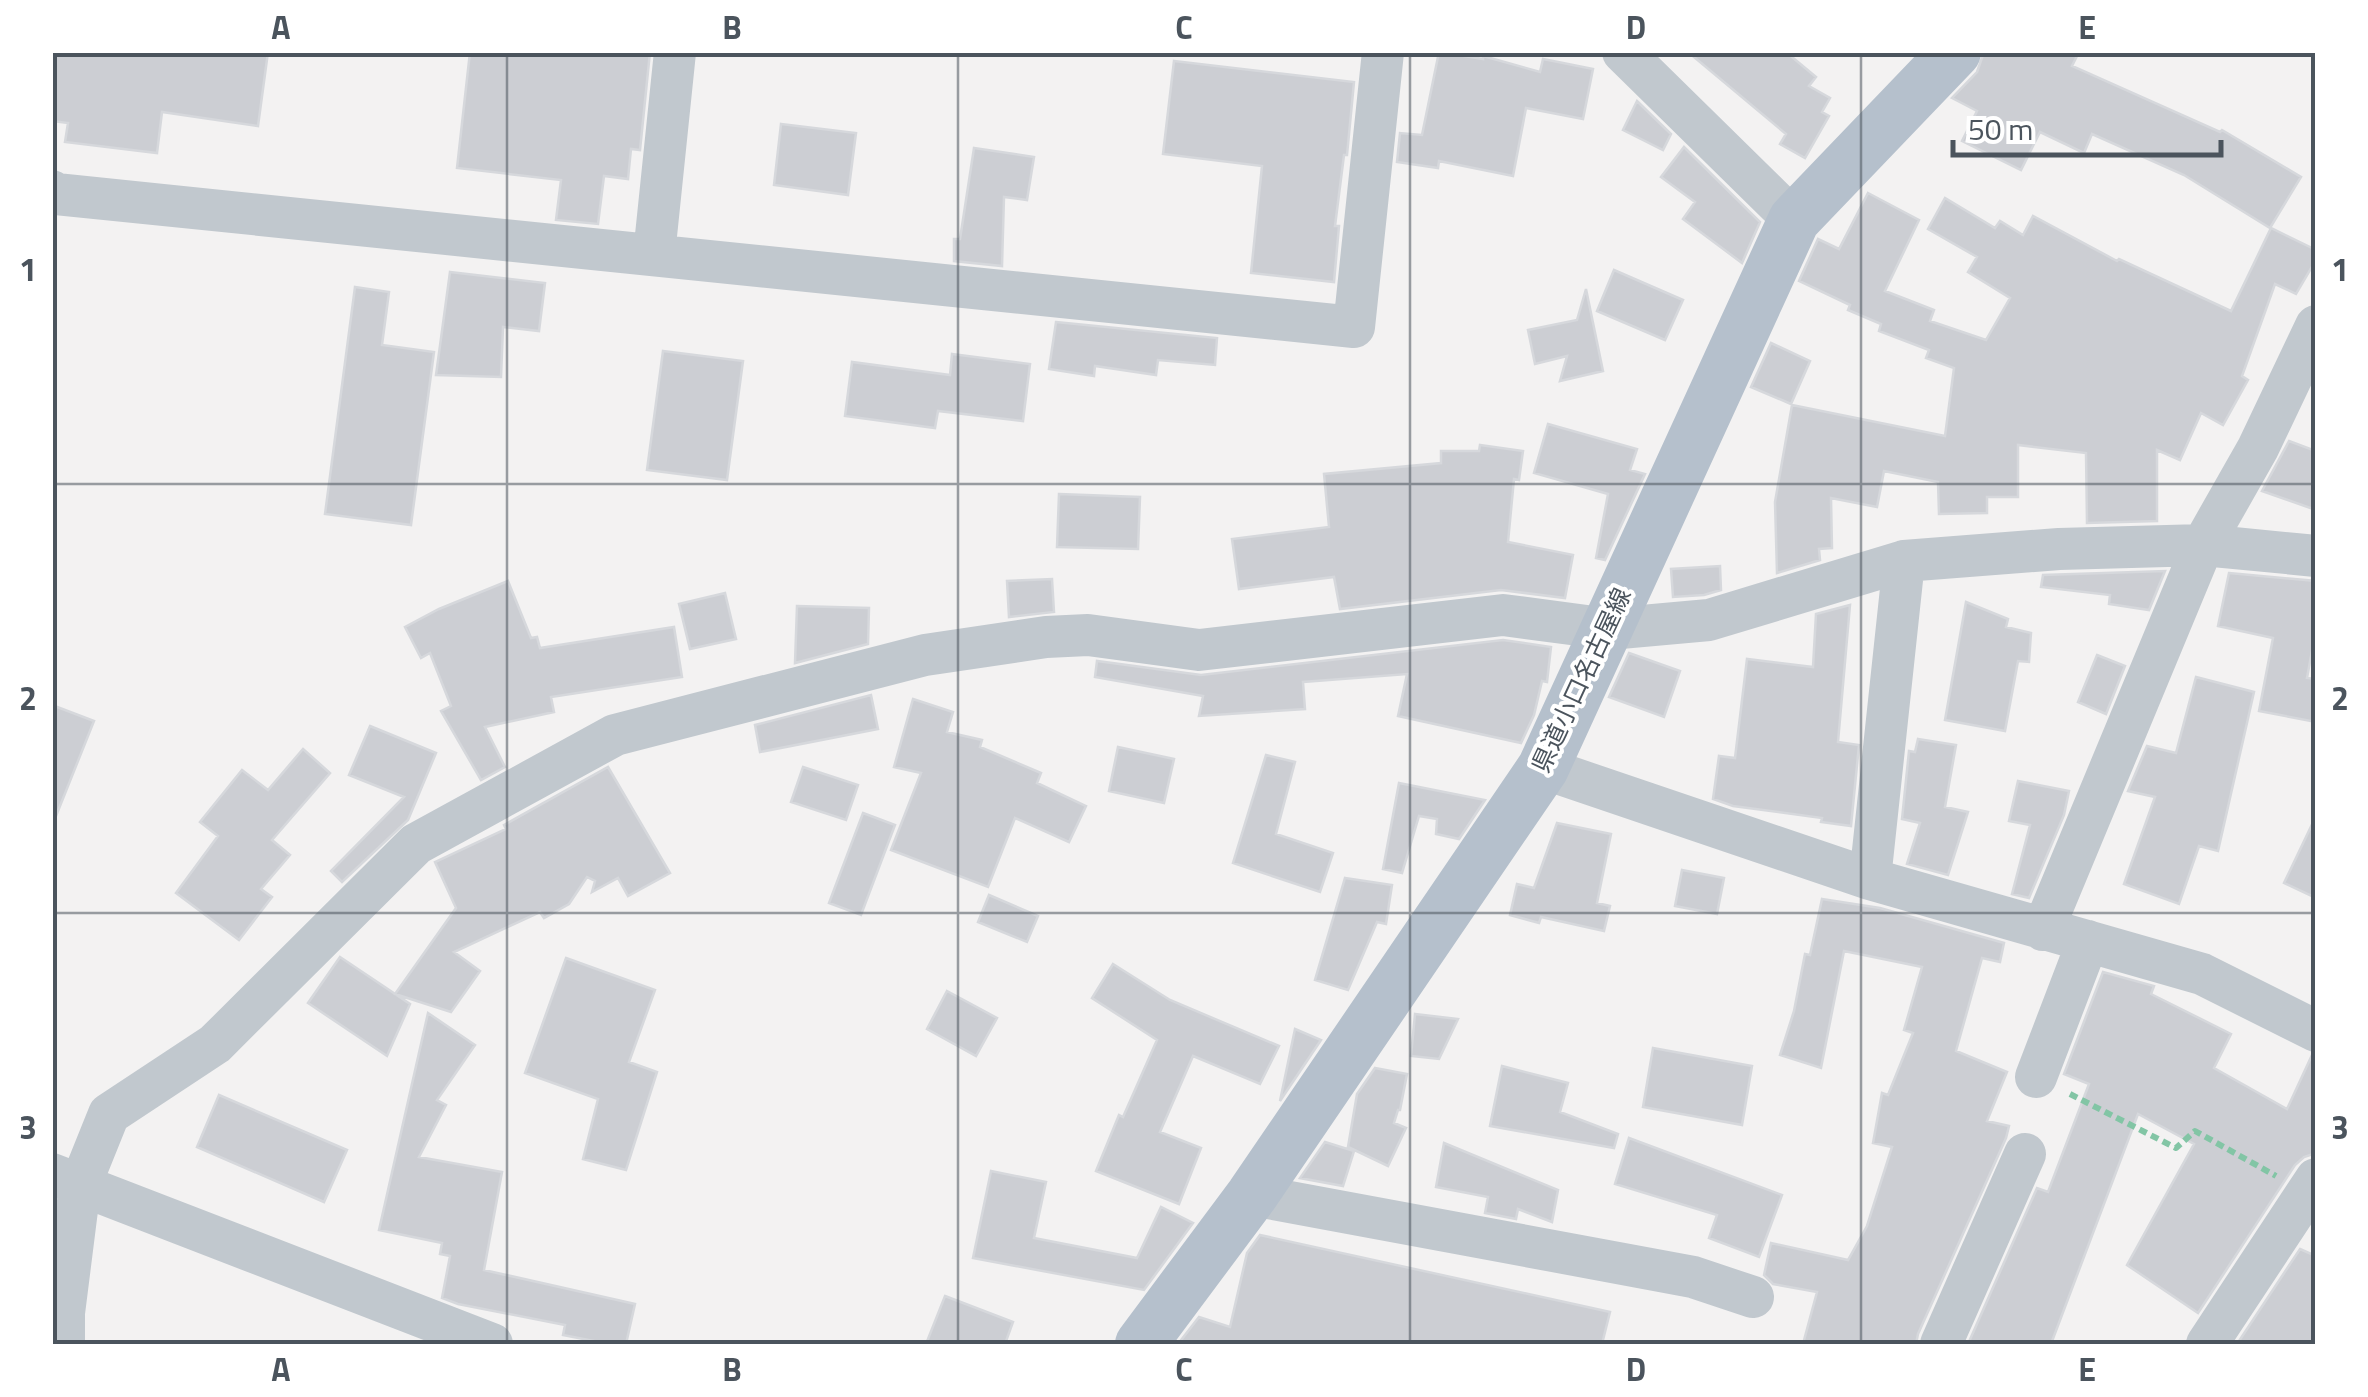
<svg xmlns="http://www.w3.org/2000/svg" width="2368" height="1397" font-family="'Titillium Web','Noto Sans JP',sans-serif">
  <rect width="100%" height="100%" fill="#f3f2f2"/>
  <path fill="#ccced3" stroke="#d6d8dc" stroke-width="2.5" d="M52 52H268L258 126 162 112 157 153 65 142 68 123 52 121Z
    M470 52H650L640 150 631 149 628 179 604 176 598 224 556 220 561 180 457 168Z
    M1439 52 1483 59V56L1540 72 1543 59 1593 69 1583 119 1526 108 1513 176 1439 161 1438 168 1397 162 1400 133 1422 135Z
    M1688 52H1786L1816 77 1809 86 1830 98 1822 112 1829 116 1805 158 1780 144 1786 134Z
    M1984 52H2079L2072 66 2220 132 2222 130 2301 177 2270 228 2184 175 2092 134 2084 153 2040 132 2021 170 1962 141 1977 111 1952 98 1977 72Z
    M1174 61 1354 82 1347 155H1344L1335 226H1339L1334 282 1251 273 1262 166 1163 154Z
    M1637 101 1671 134 1663 150 1623 130Z
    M781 124 856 133 848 195 774 185Z
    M1684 147 1760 222 1742 263 1683 219 1695 202 1661 177Z
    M974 148 1034 157 1027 200 1004 197 1002 266 954 261V239H960Z
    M1868 193 1919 220 1885 291 1934 310 1930 321 1986 340 2010 298 1968 272 1977 257 1928 229 1945 198 1995 228 2000 221 2023 235 2033 216 2117 261 2119 259 2231 311 2271 228 2316 250V260L2296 294 2275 284 2242 376 2248 380 2223 425 2201 413 2180 460 2157 450V521L2087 523 2086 453 2018 445V497H1987V513L1939 514 1938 482 1884 471 1877 507 1831 498 1832 548 1819 549 1820 560 1777 573 1775 502 1792 405 1945 436 1954 368 1926 358 1929 350 1879 331 1881 324 1848 310 1850 305 1799 281 1818 239 1839 249Z
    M1614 270 1683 300 1665 340 1597 311Z
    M450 272 545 283 539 331 503 327 501 377 436 375Z
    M355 287 389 292 382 345 434 352 411 525 325 514Z
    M1586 289 1603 371 1560 381 1567 356 1535 364 1528 330 1577 320Z
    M1056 322 1217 338 1215 365 1158 360 1156 375 1095 366 1094 376 1049 369Z
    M1771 343 1810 361 1791 404 1751 387Z
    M663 351 743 361 727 480 647 470Z
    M952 354 1030 364 1023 421 938 411 935 428 845 416 852 362 950 375Z
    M1548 424 1637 449 1630 470 1645 474 1605 560 1596 558 1608 494 1534 473Z
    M2289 441 2316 451V510L2262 491Z
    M1480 445 1523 451 1519 480 1514 479 1508 542 1573 555 1565 598 1501 590 1340 609 1334 577 1239 589 1232 539 1329 527 1324 474 1441 463V451H1479Z
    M1059 494 1140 497 1138 549 1057 547Z
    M1720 566 1721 590 1704 595 1673 597 1671 569Z
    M2165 571 2149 610 2109 604 2110 595 2041 587 2043 575Z
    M2229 573 2316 581V629L2307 678 2316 679V722L2259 711 2273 638 2218 626Z
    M1052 579 1054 612 1009 617 1007 581Z
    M508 581 531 638 537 637 540 648 674 627 682 677 551 697 554 712 485 727 505 767 481 780 441 711 451 706 430 653 421 658 405 627 439 609Z
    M725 593 736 639 690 649 679 604Z
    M1966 602 2008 619 2006 627 2031 633 2029 662 2018 661 2005 731 1945 720Z
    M1850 605 1838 742 1859 745 1851 826 1821 822 1822 818 1733 806 1713 799 1719 756 1735 758 1747 659 1813 667 1816 614Z
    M797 606 869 608 868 644 795 663Z
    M1503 640 1551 647 1547 682 1542 681 1534 715 1521 743 1398 716 1407 674 1303 682 1305 709 1199 716 1203 696 1095 677 1097 661 1201 675Z
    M1629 653 1680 671 1664 717 1609 697Z
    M2097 655 2125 666 2106 714 2078 702Z
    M2196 677 2254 692 2218 851 2199 846 2179 904 2124 884 2155 797 2128 791 2147 746 2176 753Z
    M871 695 878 729 760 752 755 725Z
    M913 699 953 712 947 732 982 740 980 747 1041 773 1037 783 1086 806 1069 842 1015 818 988 887 891 850 921 773 894 767Z
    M52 705 94 721 54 821 52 820Z
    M370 726 436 753 408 820 342 882 331 871 404 797 349 775Z
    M1918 739 1956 745 1945 807 1968 812 1948 875 1907 864 1920 823 1902 819 1909 751 1915 752Z
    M1118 747 1174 759 1164 803 1109 791Z
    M303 749 330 773 272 840 290 855 261 889 272 897 239 940 176 893 218 836 200 822 242 770 268 790Z
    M1266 755 1295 762 1276 834 1333 853 1320 892 1233 863Z
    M608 767 670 873 628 896 618 878 592 892 595 881 587 877 569 904 544 918 540 912 454 952 480 971 451 1012 395 994 456 908 435 862 506 829 504 825Z
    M803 767 858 785 846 820 791 802Z
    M2018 781 2069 791 2064 815 2029 898 2012 894 2030 825 2009 821Z
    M1399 783 1485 800 1459 839 1436 834 1437 819 1419 816 1402 873 1383 869Z
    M863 813 895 825 861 915 829 903Z
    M2316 816V898L2284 883Z
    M1557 823 1611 834 1597 903 1610 906 1604 931 1541 917 1539 923 1510 915 1517 884 1534 888Z
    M1682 870 1724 878 1717 914 1675 906Z
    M1345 878 1392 885 1386 924 1377 922 1348 990 1315 980Z
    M989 895 1038 916 1027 942 978 922Z
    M1822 899 1880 908 2004 943 2000 962 1982 958 1956 1051 2007 1072 1987 1121 2009 1126 2006 1138 1918 1334 1916 1344H1803L1817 1292 1773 1284 1764 1275 1771 1243 1848 1260 1867 1226 1892 1147 1873 1143 1882 1093 1888 1095 1913 1033 1904 1030 1922 967 1844 951 1821 1068 1780 1055 1794 1011 1805 954 1810 955Z
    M340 957 410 1004 387 1056 308 1003Z
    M566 958 655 990 629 1062 657 1072 626 1170 583 1159 598 1099 525 1073Z
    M1113 964 1170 1000 1279 1046 1260 1084 1193 1056 1160 1132 1201 1148 1179 1204 1096 1171 1119 1115 1123 1117 1157 1040 1092 998Z
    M2103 972 2154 986 2151 994 2231 1034 2214 1068 2287 1109 2312 1055 2316 1056V1153L2304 1157 2295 1165 2198 1313 2127 1265 2194 1144 2138 1114 2051 1344H1968L2037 1188 2048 1192 2089 1084 2064 1074Z
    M947 991 997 1018 976 1056 927 1029Z
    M428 1013 475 1045 437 1100 446 1105 419 1157 502 1172 484 1270 635 1304 626 1344H609L563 1335 565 1325 458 1304 442 1298 450 1256 440 1254 442 1243 379 1230Z
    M1415 1014 1458 1019 1439 1059 1411 1056Z
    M1295 1029 1321 1040 1280 1101Z
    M1653 1048 1752 1066 1742 1125 1643 1107Z
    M1502 1066 1568 1083 1560 1112 1618 1134 1614 1148 1490 1126Z
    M1375 1068 1407 1074 1400 1110H1398L1394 1123 1406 1128 1388 1166 1348 1147 1357 1094Z
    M219 1095 347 1150 324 1202 197 1147Z
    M1629 1138 1782 1195 1759 1257 1709 1238 1717 1215 1615 1184Z
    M1325 1142 1354 1151 1343 1186 1300 1178Z
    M1444 1143 1558 1190 1552 1222 1518 1209 1516 1219 1485 1213 1488 1197 1436 1187Z
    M991 1171 1046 1182 1034 1238 1137 1258 1161 1207 1193 1223 1144 1290 973 1258Z
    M1260 1235 1610 1312 1602 1344H1178L1199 1317 1230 1327 1247 1253Z
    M2300 1249 2316 1256V1344H2237Z
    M945 1296 1013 1322 1005 1344H926Z"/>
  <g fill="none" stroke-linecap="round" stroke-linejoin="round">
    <path stroke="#82c5a5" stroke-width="6" stroke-dasharray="8 5" stroke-linecap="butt" d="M2070 1094 2176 1148 2195 1131 2276 1176"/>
    <path stroke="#c1c8ce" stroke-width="42" d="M1623 52 1794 220
      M52 191 56 194 1354 327 1383 52
      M654 255 675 52
      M1543 768 1870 879 2202 974 2316 1031
      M1870 879 1904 561
      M2043 930 2203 545 2258 448 2316 326
      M2036 1077 2088 941
      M52 1174 492 1344
      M1252 1195 1693 1277 1753 1297
      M64 1344V1313L80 1186 109 1114 215 1044 416 844 615 735 925 655 1046 637 1088 635 1199 650 1503 615 1609 629 1709 620 1904 561 2059 549 2203 545 2316 556
      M1941 1344 2025 1154
      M2207 1344 2316 1179"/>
    <path stroke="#b5c0cc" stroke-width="52" d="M1141 1344 1252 1195 1543 768 1794 220 1955 52"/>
  </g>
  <path fill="none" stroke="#4b545d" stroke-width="2.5" stroke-opacity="0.55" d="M507 52V1344M958 52V1344M1410 52V1344M1861 52V1344M52 484H2316M52 913H2316"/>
  <g text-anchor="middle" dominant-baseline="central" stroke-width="8" stroke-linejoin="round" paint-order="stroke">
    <g font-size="25" fill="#4b545d" stroke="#fff">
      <text transform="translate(1581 680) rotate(-65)">県道小口名古屋線</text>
    </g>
  </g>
  <rect width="2368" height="1397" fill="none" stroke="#ffffff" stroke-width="110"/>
  <path d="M1953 140v15h268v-15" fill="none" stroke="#4b545d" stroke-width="5"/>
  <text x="1968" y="140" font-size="30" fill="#4b545d" stroke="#ffffff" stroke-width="8" paint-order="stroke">50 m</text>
  <rect x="55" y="55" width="2258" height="1287" fill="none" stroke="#4b545d" stroke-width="4"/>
  <g font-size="32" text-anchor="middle" font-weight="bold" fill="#4b545d">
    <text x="281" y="39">A</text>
    <text x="732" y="39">B</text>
    <text x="1184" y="39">C</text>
    <text x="1636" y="39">D</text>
    <text x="2087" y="39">E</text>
    <text x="28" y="281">1</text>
    <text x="2340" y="281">1</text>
    <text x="28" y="710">2</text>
    <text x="2340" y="710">2</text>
    <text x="28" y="1139">3</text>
    <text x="2340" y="1139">3</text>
    <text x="281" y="1381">A</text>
    <text x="732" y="1381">B</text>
    <text x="1184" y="1381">C</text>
    <text x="1636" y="1381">D</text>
    <text x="2087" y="1381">E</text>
  </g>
</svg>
